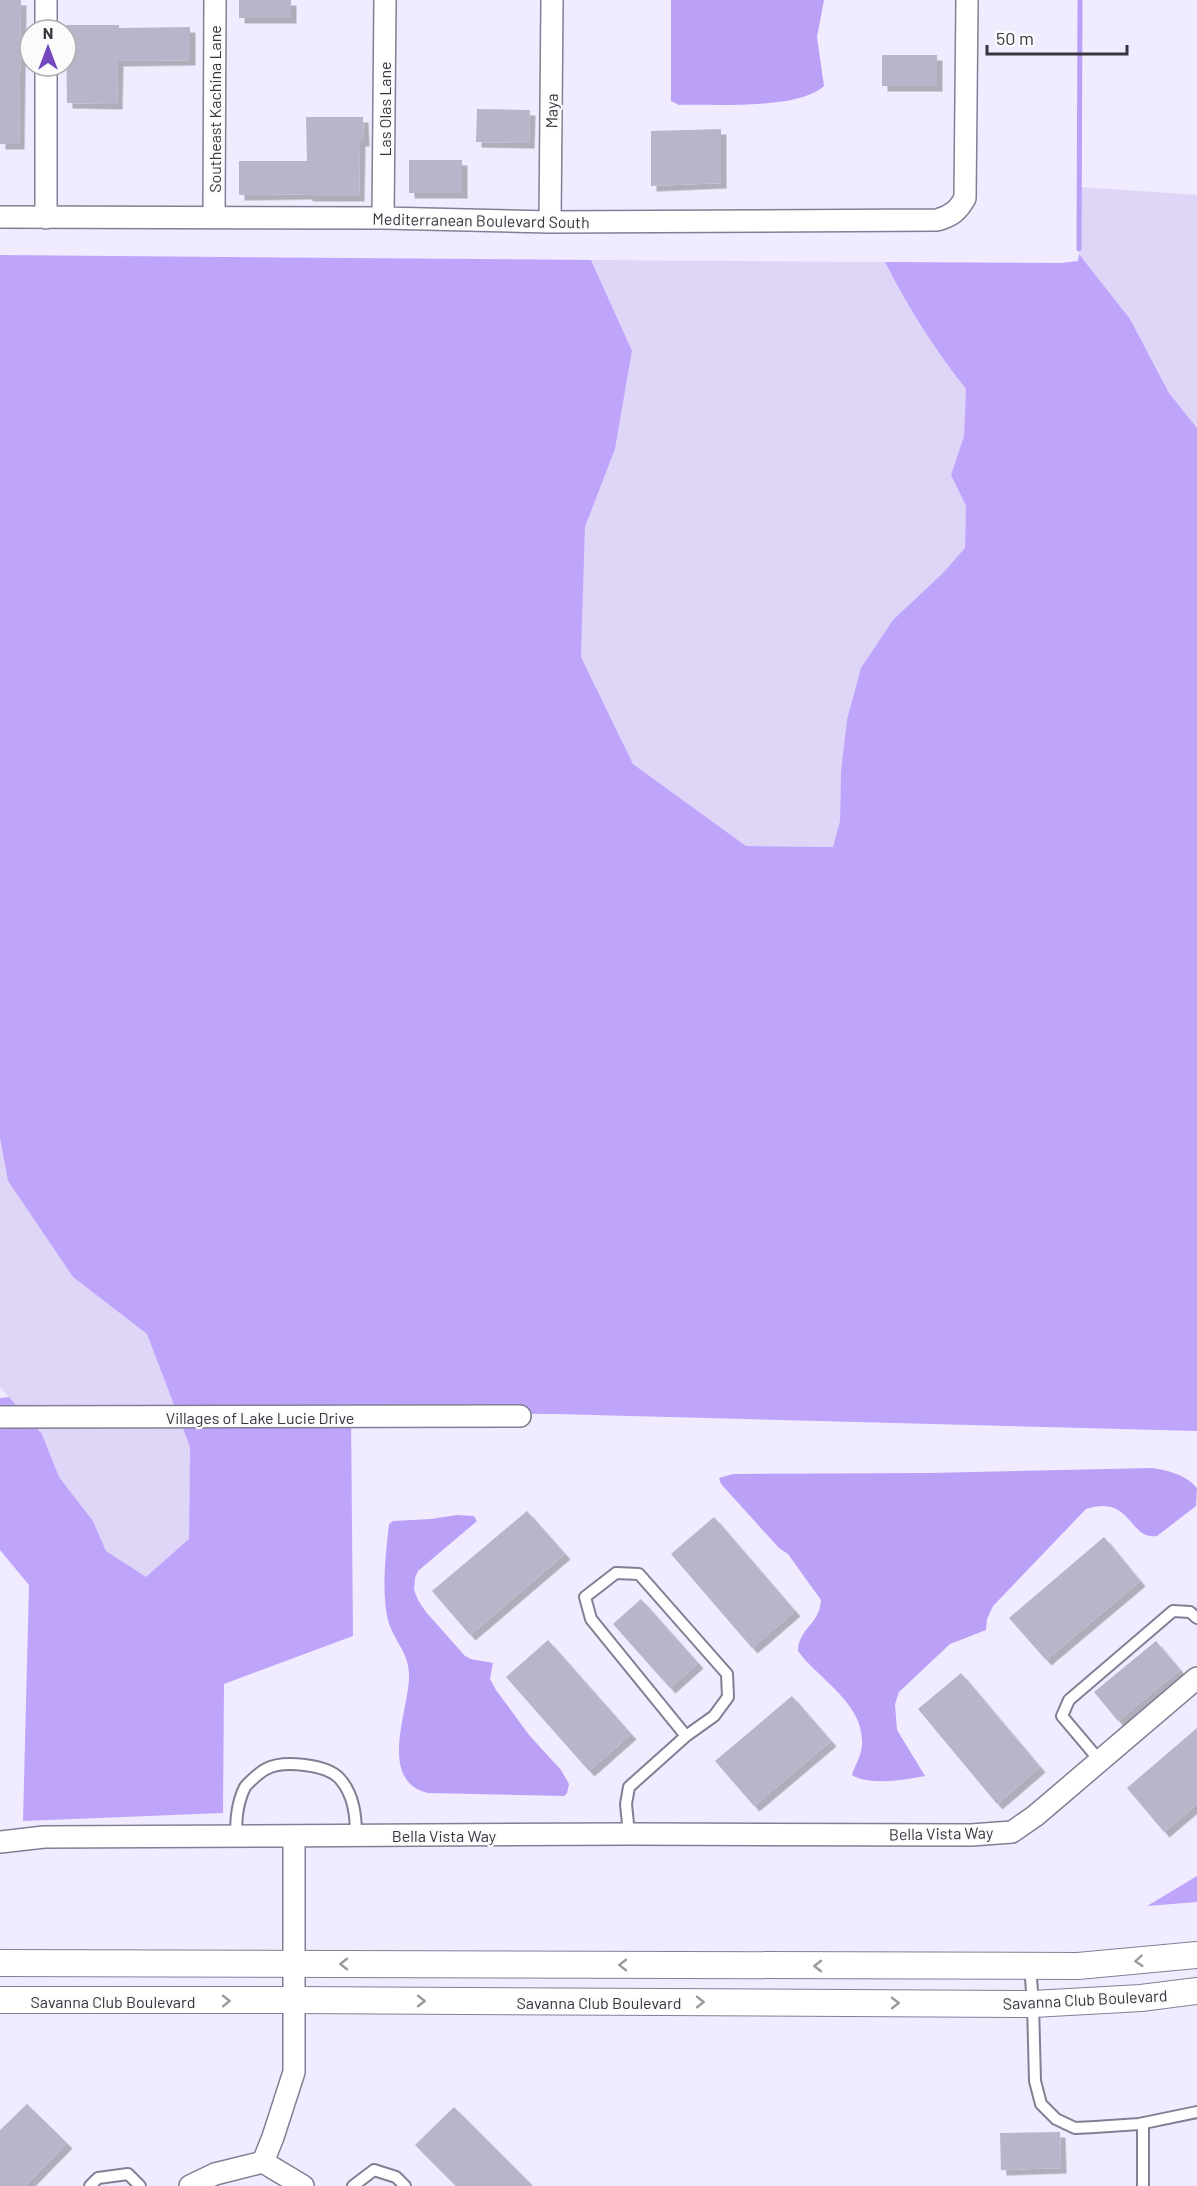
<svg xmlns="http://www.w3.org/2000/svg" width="1197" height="2186" font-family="Barlow,sans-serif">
  <defs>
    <filter id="shadow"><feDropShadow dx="5.5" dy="5.5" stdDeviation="0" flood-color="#0004"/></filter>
  </defs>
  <rect width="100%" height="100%" fill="#f0ebfe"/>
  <path fill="#ded5f7" d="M1080 187 1197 195V428L1169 393 1130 319 1079 254Z
    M591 260 885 262C908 307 934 349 966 389L964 436 951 475 966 506 965 548 943 574 841 772 840 821 834 847 746 846 633 764 581 657 585 527 615 449 632 352Z
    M0 1138 8 1181 73 1277 147 1334 190 1447 189 1539 146 1578 106 1551 93 1521 59 1477 42 1434 0 1387Z"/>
  <path fill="#bfa4fc" d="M1079 254 1130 319 1169 393 1197 428V1431L555 1414 351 1413 353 1636 224 1684 223 1813 23 1821 29 1585 0 1550V1398L9 1397 42 1434 59 1477 93 1521 106 1551 146 1577 189 1539 190 1447 147 1334 73 1277 8 1181 0 1138V255L591 260 632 351 615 449 585 527 581 657 633 764 746 846 833 847 840 821 841 772 847 720 861 668 893 620 942 574 965 548 966 506 951 475 964 436 966 389C934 349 908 307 885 262L1061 263 1078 261Z
    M1197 1876V1902L1147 1906Z"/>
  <path fill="#bba0f7" d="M671 0H824L817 37 824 86C798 110 715 104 679 105L671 101Z
    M1153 1468C1170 1471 1186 1475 1197 1488L1196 1506 1157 1536C1129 1541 1132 1494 1086 1509L993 1606 987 1619 986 1630 950 1644 899 1692 895 1704 897 1730 925 1776C905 1780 869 1786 852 1775 855 1765 862 1755 862 1744 864 1703 819 1680 798 1651 798 1629 820 1624 821 1600L788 1554 779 1548 721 1484 719 1478 733 1474 928 1473Z
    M457 1515 474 1516 477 1521 418 1571 415 1578 414 1590 418 1600 426 1612 465 1656 471 1659 493 1663 490 1679 496 1690 529 1735 561 1770 569 1784 567 1793 564 1796 428 1793C376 1781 410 1708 409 1675 409 1652 393 1640 388 1620 381 1592 386 1552 389 1524L393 1521 431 1519Z"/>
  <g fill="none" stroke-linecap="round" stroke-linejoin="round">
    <path stroke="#bba0f7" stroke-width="5" d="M1079 249 1080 0"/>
  </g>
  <path fill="#bab4cb" filter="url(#shadow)" d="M0 0H21L19 144H0Z
    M239 0H291V18H239Z
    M66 25H119V28L190 27V60L118 61 117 104 67 103Z
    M882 55H937V86H882Z
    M477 109 530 110 529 143 476 142Z
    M306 117H363L364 141H360L359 196H307V194L239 195V161H307Z
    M721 129V183L651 186V131Z
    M409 160H462V193H409Z
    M527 1511 565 1554 470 1635 432 1591Z
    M714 1517 795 1611 752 1648 671 1554Z
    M1104 1537 1140 1581 1046 1660 1009 1618Z
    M641 1599 698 1663 670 1688 613 1624Z
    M548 1640 631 1734 589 1771 506 1677Z
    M1156 1641 1180 1670 1118 1721 1094 1692Z
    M961 1673 1040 1767 997 1804 918 1709Z
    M792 1696 831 1741 754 1806 715 1761Z
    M1197 1728V1804L1164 1832 1127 1788Z
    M27 2104 67 2143 25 2186H0V2130Z
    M454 2107 533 2186H456L415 2145Z
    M1060 2132 1061 2168 1001 2170 1000 2133Z"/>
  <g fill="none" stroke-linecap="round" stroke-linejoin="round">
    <defs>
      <path id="service" d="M616 1573 639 1574 727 1674 728 1697 714 1716 686 1736 591 1619 585 1597Z
        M1100 1761 1062 1716 1069 1700 1173 1611 1190 1612 1197 1618
        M629 1834 626 1804 629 1787 686 1736
        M236 1837C236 1819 237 1803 245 1787 249 1782 260 1772 266 1769 283 1760 327 1764 340 1779 354 1795 356 1816 356 1836
        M1030 1966 1033 2004 1035 2081 1041 2104 1056 2119 1075 2128 1095 2127 1139 2124 1197 2112
        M1143 2123V2186
        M90 2186 98 2178 128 2174 140 2186
        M353 2186 374 2170 396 2177 405 2186"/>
      <path id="minor" d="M46 30V0
        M0 217 383 218 550 222 937 220C951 216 958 211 965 198L967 0
        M214 217 215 0
        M46 218V66
        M383 218 385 0
        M550 222 552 0
        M0 1417 520 1416
        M0 1842 44 1837 629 1834 971 1835 1012 1832 1035 1816 1197 1678
        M263 2162 273 2137 294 2072V1836
        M190 2186 215 2174 263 2162 303 2186"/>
      <path id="tertiary" d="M0 1963 1078 1966 1197 1955
        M0 2000H294L1033 2004 1141 1998 1197 1991"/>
    </defs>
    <use href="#service" stroke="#847e94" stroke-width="14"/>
    <use href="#minor" stroke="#847e94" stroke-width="24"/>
    <use href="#tertiary" stroke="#847e94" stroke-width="28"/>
    <use href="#service" stroke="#fff" stroke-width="10"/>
    <use href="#minor" stroke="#fff" stroke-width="21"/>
    <use href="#tertiary" stroke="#fff" stroke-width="26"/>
  </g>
  <defs><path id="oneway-chevron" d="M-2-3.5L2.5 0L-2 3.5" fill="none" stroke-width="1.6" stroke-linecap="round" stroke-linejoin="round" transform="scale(1.5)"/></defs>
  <g stroke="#9b9a9e">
    <use href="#oneway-chevron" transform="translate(1139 1961) rotate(175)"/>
    <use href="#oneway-chevron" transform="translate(344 1964) rotate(-180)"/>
    <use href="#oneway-chevron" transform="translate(623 1965) rotate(-180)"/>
    <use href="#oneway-chevron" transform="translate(818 1966) rotate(-180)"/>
    <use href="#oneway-chevron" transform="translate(226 2001) rotate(-1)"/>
    <use href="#oneway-chevron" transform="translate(421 2001)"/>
    <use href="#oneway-chevron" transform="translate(700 2002)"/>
    <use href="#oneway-chevron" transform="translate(895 2003)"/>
  </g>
  <g text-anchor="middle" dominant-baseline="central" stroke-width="4.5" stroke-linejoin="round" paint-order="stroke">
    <g font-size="16" fill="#37353e" stroke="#fbfbfb">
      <text transform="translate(214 109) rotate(-90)">Southeast Kachina Lane</text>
      <text transform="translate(384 109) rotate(-90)">Las Olas Lane</text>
      <text transform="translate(551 111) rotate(-89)">Maya</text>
      <text transform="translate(481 220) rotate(1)">Mediterranean Boulevard South</text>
      <text x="260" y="1417">Villages of Lake Lucie Drive</text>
      <text transform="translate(941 1833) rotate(-1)">Bella Vista Way</text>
      <text x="444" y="1835">Bella Vista Way</text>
      <text transform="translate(1085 1999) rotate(-3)">Savanna Club Boulevard</text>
      <text x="113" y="2001">Savanna Club Boulevard</text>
      <text x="599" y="2002">Savanna Club Boulevard</text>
    </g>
  </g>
  <g transform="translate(48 48)"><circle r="28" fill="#fbfbfb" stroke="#adacaf" stroke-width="1.5"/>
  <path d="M0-4.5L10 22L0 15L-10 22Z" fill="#7547bf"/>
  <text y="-9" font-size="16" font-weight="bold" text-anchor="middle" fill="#37353e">N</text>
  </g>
  <path d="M987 45v9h140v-9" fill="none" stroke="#37353e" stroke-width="3"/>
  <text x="996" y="45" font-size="18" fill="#37353e" stroke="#fbfbfb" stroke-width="4.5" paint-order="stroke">50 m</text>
</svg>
